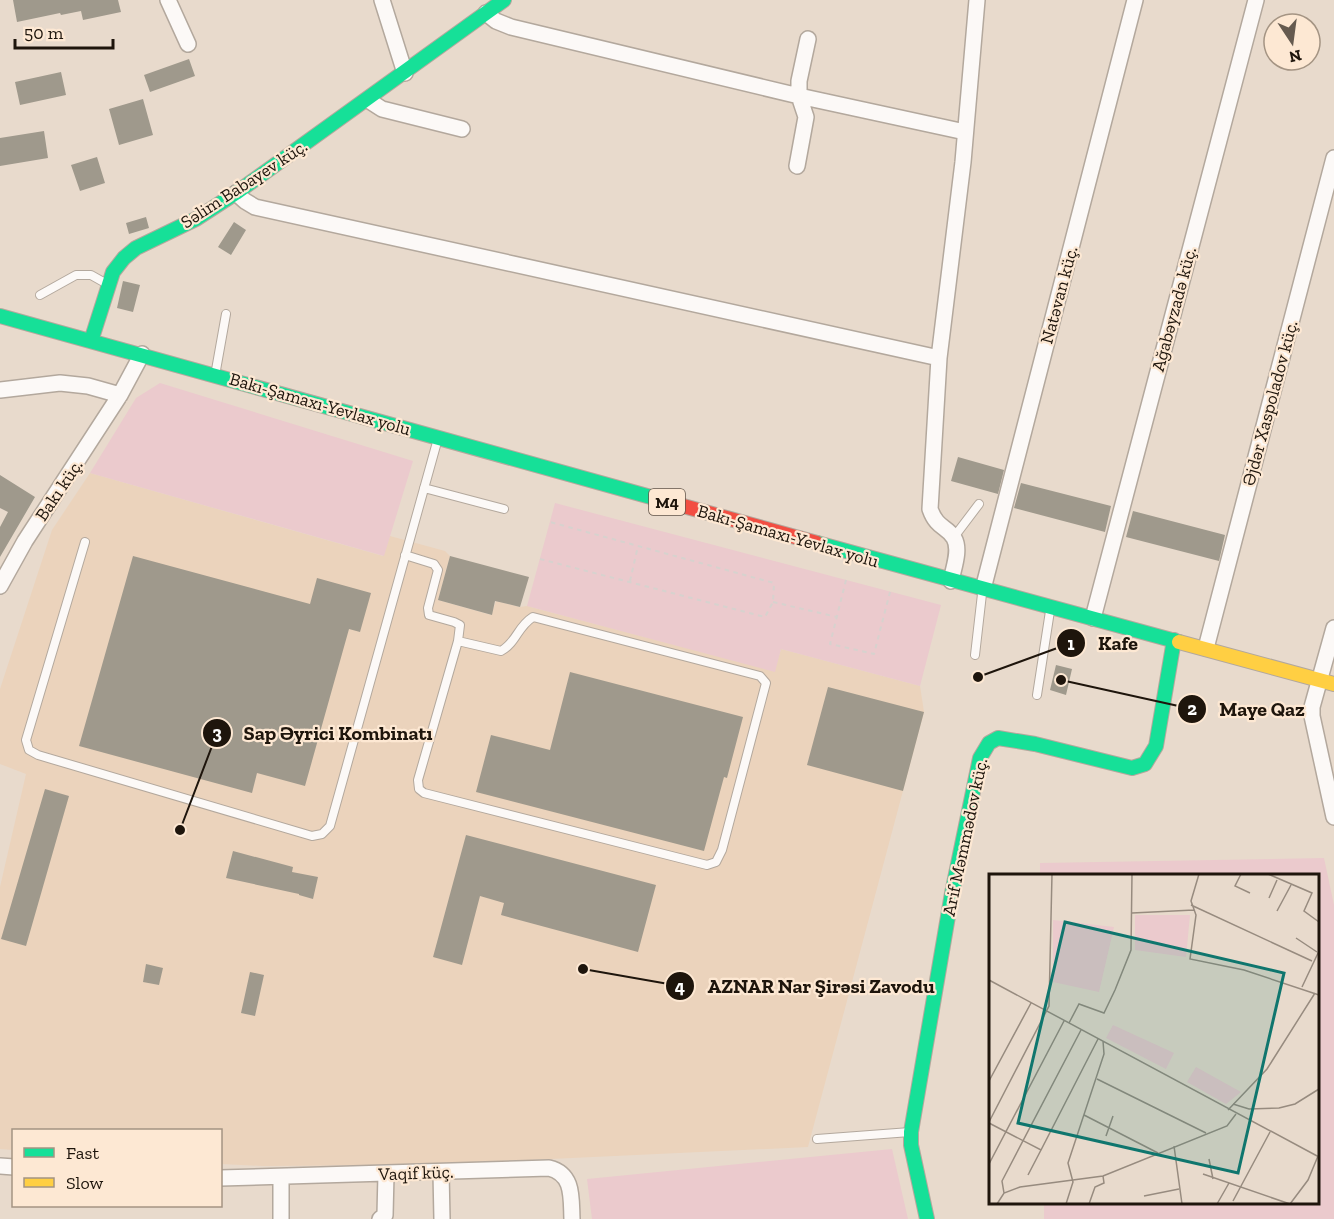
<svg xmlns="http://www.w3.org/2000/svg" width="1334" height="1219" font-family="'Zilla Slab',serif">
  <rect width="100%" height="100%" fill="#e8dacc"/>
  <path fill="#ebd3bc" d="M90 473 383 556 390 536 445 551 450 556 438 600 491 615 496 601 520 607 527 606 774 671 781 649 920 686 924 712 808 1147 420 1165 262 1166 221 1164 220 1130H14L13 1150 0 1149V887L26 774 0 764V689L52 530Z"/>
  <path fill="#ebcacd" d="M160 383 413 461 384 556 90 473 136 398Z
    M555 503 941 605 920 686 781 649 775 672 527 606Z
    M1324 858 1334 905V1219H1044V1203L1318 1202V876H1040V863Z
    M892 1149 908 1219H592L587 1179Z"/>
  <path fill="#9f998c" d="M13 0H118L121 12 83 20 81 11 61 15 60 13 17 22Z
    M189 59 195 76 150 92 144 75Z
    M61 72 66 95 20 105 15 82Z
    M143 99 153 135 119 145 109 109Z
    M44 131 48 158 0 166V138Z
    M97 157 105 183 80 191 71 165Z
    M146 217 149 228 129 234 126 223Z
    M234 222 246 230 231 255 218 247Z
    M123 281 140 285 133 312 117 308Z
    M958 457 1004 470 998 494 951 481Z
    M0 475 35 497 0 557V527L8 512 0 508Z
    M1021 483 1111 506 1105 532 1014 508Z
    M1133 511 1225 535 1219 561 1126 537Z
    M133 556 310 604 317 578 371 593 360 632 349 629 305 786 257 773 252 793 79 746Z
    M450 556 529 577 520 607 495 601 492 615 438 600Z
    M1056 665 1072 669 1066 695 1050 690Z
    M570 672 743 717 727 778 724 777 704 851 476 792 491 735 550 750Z
    M828 687 924 712 903 791 807 765Z
    M45 789 69 796 26 946 1 939Z
    M466 835 656 885 638 952 501 915 504 903 480 896 462 965 433 957Z
    M233 851 293 867 292 872 318 877 313 899 299 895V894L226 878Z
    M146 964 163 968 159 985 143 982Z
    M250 972 264 975 255 1016 241 1013Z"/>
  <g fill="none" stroke-linecap="round" stroke-linejoin="round">
    <defs>
      <path id="lane" d="M40 295 76 275H91L107 284
        M216 370 226 314
        M424 488 504 509
        M954 537 979 504
        M85 542 26 740 29 750 38 755 312 836 322 834 330 826 437 442
        M405 555 434 564 438 570 428 608 429 615 454 622 460 625 458 641 418 780 419 789 424 793 707 865 716 862 722 850 766 683 760 676 533 617C517 627 517 642 501 651L458 641
        M975 655 982 594
        M1037 695 1050 611
        M817 1139 910 1132"/>
      <path id="street" d="M168 0 188 44
        M382 0 405 73
        M486 13 496 21 511 27 799 96 965 132
        M368 100 382 109 462 129
        M797 166 806 117 799 96V81L808 39
        M236 193 245 201 255 207 939 358
        M0 390 60 383 88 386 120 395
        M951 581C953 569 961 550 954 538 947 526 937 529 930 509L939 358 963 162 977 0
        M0 586 25 541 120 395 142 354
        M983 589 1135 0
        M1093 618 1256 0
        M1334 628 1312 707V716L1334 817
        M1206 648 1334 158
        M0 1166 14 1167
        M441 1172 442 1219
        M220 1178 549 1168C574 1174 571 1198 572 1219
        M281 1219V1177
        M380 1219 385 1215 386 1174"/>
      <path id="fast" d="M0 316 658 499
        M91 341 113 272 124 258 136 248 196 219 236 193 504 0
        M817 543 1179 642
        M927 1219 911 1145V1132L952 893 980 758 989 743 998 738 1035 744 1132 768 1145 764 1156 746 1174 640"/>
      <path id="slow" d="M1179 642 1334 684"/>
      <path id="jam" d="M658 499 817 543"/>
    </defs>
    <use href="#lane" stroke="#b3a89d" stroke-width="10"/>
    <use href="#street" stroke="#b3a89d" stroke-width="18"/>
    <use href="#fast" stroke="#b3a89d" stroke-width="16"/>
    <use href="#slow" stroke="#b3a89d" stroke-width="16"/>
    <use href="#jam" stroke="#b3a89d" stroke-width="16"/>
    <path stroke="#d7d2ce" stroke-width="2" stroke-dasharray="4.5 4.5" stroke-linecap="butt" d="M540 559 765 617 773 602 774 583 550 522
      M846 580 830 644 874 654 890 592
      M630 581 638 546
      M773 602 837 617"/>
    <use href="#lane" stroke="#fcf9f7" stroke-width="8"/>
    <use href="#street" stroke="#fcf9f7" stroke-width="15"/>
    <use href="#fast" stroke="#16e098" stroke-width="14"/>
    <use href="#slow" stroke="#ffcf43" stroke-width="14"/>
    <use href="#jam" stroke="#f24e42" stroke-width="14"/>
  </g>
  <g text-anchor="middle" dominant-baseline="central" stroke-width="4.5" stroke-linejoin="round" paint-order="stroke">
    <rect fill="#fde8d3" stroke="#615448" stroke-width="1.5" x="649" y="489" width="36" height="26" rx="4.5"/>
    <g font-size="16" font-weight="bold" fill="#1e150c">
      <text x="667" y="502">M4</text>
    </g>
    <g font-size="18" fill="#1e150c" stroke="#fde8d3">
      <text transform="translate(244 184) rotate(-33)">Səlim Babayev küç.</text>
      <text transform="translate(1059 295) rotate(-75)">Natəvan küç.</text>
      <text transform="translate(1174 309) rotate(-75)">Ağabəyzadə küç.</text>
      <text transform="translate(1270 403) rotate(-75)">Əjdər Xaspoladov küç.</text>
      <text transform="translate(320 404) rotate(16)">Bakı-Şamaxı-Yevlax yolu</text>
      <text transform="translate(59 490) rotate(-56)">Bakı küç.</text>
      <text transform="translate(788 536) rotate(16)">Bakı-Şamaxı-Yevlax yolu</text>
      <text transform="translate(965 837) rotate(-78)">Arif Məmmədov küç.</text>
      <text transform="translate(416 1173) rotate(-2)">Vaqif küç.</text>
    </g>
  </g>
  <g transform="translate(989 874)">
    <rect width="330" height="330" fill="#e8dacc"/>
    <path d="M146 41H201L197 83 146 76ZM64 46 125 53 110 118 64 108ZM124 151 185 179 177 195 117 164ZM207 193 252 218 237 230 198 208Z" fill="#ebcacd"/>
    <path fill="none" stroke="#978b7f" stroke-width="1.5" d="M210 0 202 27 207 41 201 85 255 96 330 121M252 0 246 12 261 19M279 0 323 19 315 37 330 48M280 24 288 6M202 31 323 87M288 37 302 11M143 39 205 36M307 64 328 78M0 106 330 283M313 113 330 77M80 149 90 130 115 139 126 116 142 76 143 0M108 205 217 259M0 207 42 129M244 230 260 235 290 234 306 230 330 215M239 236 278 195 326 119M95 241 169 279M0 248 60 132 63 0M0 249 52 276 109 165M117 262 124 242M185 272 193 330M220 285 224 305M0 290 75 147M214 300 301 330M39 301 52 276M15 319 13 307 92 156M155 322 190 315M244 327 281 258M8 330 15 319 31 313 114 302 238 252 247 240M77 330 84 308 79 289 115 180 114 167M100 330 106 313 115 309 114 302M228 330 240 309M301 330 319 306 329 282"/>
    <path fill="#0f766e" fill-opacity="0.15" stroke="#0f766e" stroke-width="3" d="M76 48 295 99 249 299 29 249Z"/>
    <rect width="330" height="330" fill="none" stroke="#1e150c" stroke-width="3"/>
  </g>
  <path fill="none" stroke="#1e150c" stroke-width="2" d="M978 677L1071 643M1061 680L1192 709M180 830L217 733M583 969L680 986"/>
  <g fill="#1e150c" stroke="#fde8d3" stroke-width="2">
    <circle cx="978" cy="677" r="6"/>
    <circle cx="1061" cy="680" r="6"/>
    <circle cx="180" cy="830" r="6"/>
    <circle cx="583" cy="969" r="6"/>
    <circle cx="1071" cy="643" r="15"/>
    <circle cx="1192" cy="709" r="15"/>
    <circle cx="217" cy="733" r="15"/>
    <circle cx="680" cy="986" r="15"/>
  </g>
  <g font-size="18" text-anchor="middle" font-weight="bold" fill="#fff">
    <text x="1071" y="650">1</text>
    <text x="1192" y="715">2</text>
    <text x="217" y="739">3</text>
    <text x="680" y="993">4</text>
  </g>
  <g font-size="20" text-anchor="middle" font-weight="bold" fill="#1e150c" stroke="#fde8d3" stroke-width="4.5" stroke-linejoin="round" paint-order="stroke">
    <text x="1118" y="650">Kafe</text>
    <text x="1262" y="716">Maye Qaz</text>
    <text x="338" y="740">Sap Əyrici Kombinatı</text>
    <text x="821" y="993">AZNAR Nar Şirəsi Zavodu</text>
  </g>
  <rect x="12" y="1129" width="210" height="78" fill="#fde8d3" stroke="#a49483" stroke-width="1.5"/>
  <rect x="24" y="1148" width="30" height="9" fill="#16e098" stroke="#a49483" stroke-width="1.5"/>
  <text x="66" y="1159" font-size="18" fill="#1e150c">Fast</text>
  <rect x="24" y="1178" width="30" height="9" fill="#ffcf43" stroke="#a49483" stroke-width="1.5"/>
  <text x="66" y="1189" font-size="18" fill="#1e150c">Slow</text>
  <g transform="translate(1292 42) rotate(167)"><circle r="28" fill="#fde8d3" stroke="#a49483" stroke-width="1.5"/>
  <path d="M0-4.5L10 22L0 15L-10 22Z" fill="#655a4f"/>
  <text y="-9" font-size="16" font-weight="bold" text-anchor="middle" fill="#1e150c">N</text>
  </g>
  <path d="M15 39v9h98v-9" fill="none" stroke="#1e150c" stroke-width="3"/>
  <text x="24" y="39" font-size="18" fill="#1e150c" stroke="#fde8d3" stroke-width="4.5" paint-order="stroke">50 m</text>
</svg>
